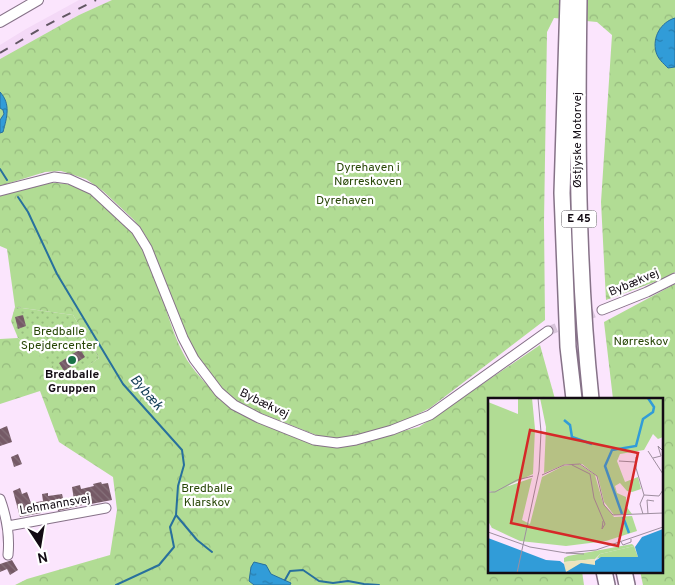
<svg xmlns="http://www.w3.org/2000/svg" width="675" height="585" font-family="Overpass,sans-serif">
  <defs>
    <pattern id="grass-dots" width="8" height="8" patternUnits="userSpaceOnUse" patternTransform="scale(1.25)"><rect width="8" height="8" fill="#b1dc94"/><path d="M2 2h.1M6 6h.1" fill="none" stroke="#97bb7f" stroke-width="1.8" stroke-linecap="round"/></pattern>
    <pattern id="forest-crowns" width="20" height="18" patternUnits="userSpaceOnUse" patternTransform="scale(1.25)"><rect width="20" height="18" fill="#b1dc94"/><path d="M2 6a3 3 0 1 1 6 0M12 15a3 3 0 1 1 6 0" fill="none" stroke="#97bb7f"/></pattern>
    <pattern id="water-ripples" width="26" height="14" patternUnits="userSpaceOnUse" patternTransform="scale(1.25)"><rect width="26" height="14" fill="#319cd8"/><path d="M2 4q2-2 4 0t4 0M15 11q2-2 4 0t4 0" fill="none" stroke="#287dae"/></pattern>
    <pattern id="building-back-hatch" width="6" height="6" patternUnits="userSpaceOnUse" patternTransform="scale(1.25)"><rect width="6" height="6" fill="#755a66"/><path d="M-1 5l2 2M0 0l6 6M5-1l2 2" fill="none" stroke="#86717a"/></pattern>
  </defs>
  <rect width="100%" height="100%" fill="#fbe5fd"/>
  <path fill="#f4d9f7" d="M79 0H112L79 15 0 59V45L26 29Z"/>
  <path fill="url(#grass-dots)" d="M15 307 73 315 99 358 69 380 18 338 11 321Z"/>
  <path fill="url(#forest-crowns)" d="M112 0H675V272L668 277 606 300 601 202 612 35 597 22 554 18 547 32 544 222 545 320 430 408 402 422 372 433 341 439H326L250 409 231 398 215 382 200 362 184 332 146 236 134 220 103 191 86 179 61 171 45 172 0 186V59L79 15Z
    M48 183C78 182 94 192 114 214 124 224 135 234 142 246 162 281 166 325 187 360 197 375 210 388 222 400L314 443 321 445 343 446 419 427 540 345 555 399H489V571H582L584 585H15L27 579 110 555 117 510 113 477 59 442 40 391 0 404V339L18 338 69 379 99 358 73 315 15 307 7 249 0 246V195Z
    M675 284V585H643L640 571H661V399H613L604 322Z"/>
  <path fill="url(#water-ripples)" stroke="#28709d" d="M675 18V67L668 68C663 63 658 59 656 52 652 37 661 22 675 18Z
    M0 92C11 104 7 117 3 132L0 133V120L4 114 3 110 0 108Z
    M254 562 266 565 271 574 291 583 290 585H254L249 581 251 567Z"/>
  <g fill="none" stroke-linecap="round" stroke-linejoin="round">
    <path stroke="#28709d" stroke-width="2" d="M0 169 7 180
      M18 197 28 212 57 274 123 384 182 450 184 465 178 486 176 515 170 527 174 547 159 565 116 585
      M176 515 197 540 212 552
      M285 580 290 571 303 570 319 581 333 583 348 581 364 584 379 585"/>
  </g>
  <path fill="url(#building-back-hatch)" d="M23 315 26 326 18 329 15 317Z
    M80 349 85 357 64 371 59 363Z
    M7 426 12 442 0 446V429Z
    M18 454 22 464 14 467 11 457Z
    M101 482 102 484 108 483 112 500 91 504V503L58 511 57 505 40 508 41 513 20 517 13 491 20 488 22 494 27 492 31 503 43 501 42 494 48 493V496L62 494 64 502 74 500 72 487 80 485 81 489 94 486 93 484Z
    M12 560 18 570 10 575 7 569 0 572V564Z"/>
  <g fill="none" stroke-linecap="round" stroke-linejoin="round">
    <path stroke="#d8c4da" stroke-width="9" stroke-dasharray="9 4.5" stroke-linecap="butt" d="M548 331 602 310"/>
    <defs>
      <path id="minor" d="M0 191 54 177 69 179 93 190 136 230 147 248 183 338 194 359 219 392 234 405 259 418 314 440 337 443 356 440 392 430 430 415 548 331
        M602 310 647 292 675 278
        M0 499C7 518 10 535 8 555
        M8 526 106 508"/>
      <path id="tertiary" d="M0 22 38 0"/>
      <path id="motorway" d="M568 0 562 193 568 347 574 399
        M579 0C577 133 577 266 591 399
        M604 571 607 585
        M624 571 627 585"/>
    </defs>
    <use href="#minor" stroke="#867288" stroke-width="11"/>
    <use href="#tertiary" stroke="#867288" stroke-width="12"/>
    <use href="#motorway" stroke="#867288" stroke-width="18"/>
    <use href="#minor" stroke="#fff" stroke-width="9"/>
    <use href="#tertiary" stroke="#fff" stroke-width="10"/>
    <use href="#motorway" stroke="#fff" stroke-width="15"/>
    <path stroke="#625663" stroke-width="2" stroke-dasharray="9 9" stroke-linecap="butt" d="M0 53 45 26 96 0"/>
  </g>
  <circle fill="#197347" stroke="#fff" stroke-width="2" cx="72" cy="360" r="5"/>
  <g text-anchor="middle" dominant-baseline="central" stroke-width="4.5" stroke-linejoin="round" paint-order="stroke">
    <rect fill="#fff" stroke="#59545a" stroke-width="1" x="561.5" y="210.5" width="35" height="17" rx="4"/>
    <g font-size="11" font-weight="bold" fill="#120b13">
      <text x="579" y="219">E 45</text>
    </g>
    <g font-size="12" fill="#120b13" stroke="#fff">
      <text transform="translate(578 140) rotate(-90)">Østjyske Motorvej</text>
      <text transform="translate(634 283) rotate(-23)">Bybækvej</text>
      <text transform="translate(264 404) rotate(26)">Bybækvej</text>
      <text transform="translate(55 505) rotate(-10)">Lehmannsvej</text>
    </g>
    <g font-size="12" fill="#284707" stroke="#fff">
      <text x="368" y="168">Dyrehaven i<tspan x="368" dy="14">Nørreskoven</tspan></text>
      <text x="345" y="201">Dyrehaven</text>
      <text x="59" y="332">Bredballe<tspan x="59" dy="14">Spejdercenter</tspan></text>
      <text x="641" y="342">Nørreskov</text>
      <text x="207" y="489">Bredballe<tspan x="207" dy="14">Klarskov</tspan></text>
    </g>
    <g font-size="12" font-weight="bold" fill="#120b13" stroke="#fff">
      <text x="72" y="375">Bredballe<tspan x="72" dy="14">Gruppen</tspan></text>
    </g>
    <g font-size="14" font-style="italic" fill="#113c55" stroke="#fff">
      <text transform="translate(146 393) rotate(49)">Bybæk</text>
    </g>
  </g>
  <g transform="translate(488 398)">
    <rect width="175" height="175" fill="#fbe5fd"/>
    <path d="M144 146 146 148 112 156 107 161 76 164V160L80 158Z" fill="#b1dc94"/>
    <path d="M30 0H44L47 31 45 76 7 94 0 93V4L30 16ZM52 0H175V39L170 41 165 36 156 52 132 56 129 63 137 84 150 79 153 91 144 94 139 93 132 85 127 88 129 95 138 99V108L144 116 126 117 116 104 110 79 94 66H78L56 75 58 29ZM91 66 107 77 115 105 126 119 144 118 149 133 118 143 78 148 32 143 21 138 0 128 4 130 0 123V95L44 80 34 122 42 126 54 79 75 68Z" fill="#b1dc94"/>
    <path d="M146 148 150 159 110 160 107 163 112 156Z" fill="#b1dc94"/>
    <path d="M107 161V168L77 174 76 164Z" fill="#ede4be"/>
    <path d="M175 131V175H0V140L58 162 72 163 76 166 78 174 93 165 107 167V163L113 159H150L147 149 154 139Z" fill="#319cd8"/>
    <path fill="none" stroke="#319cd8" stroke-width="2.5" d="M76 22 82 27 84 39 104 46M134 116 117 68 124 52 148 48 155 21 165 14 166 9 160 0M135 119 141 135"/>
    <path fill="none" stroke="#9e8e9f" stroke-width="1" d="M160 53 175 76M148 59V70L156 97 152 106 155 116M165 60 173 58 170 48 175 53M131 63 147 64M84 67 102 76 106 100 117 126 114 131 115 123M54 77 76 67 92 66 109 78 116 107 125 117 175 115M0 94H7L29 82 45 78M156 97 171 98 175 92M160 116 159 102 166 103M0 134 42 149 78 155 108 152 175 129M133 144 135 147 143 144V141M78 155 96 156M29 175 51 73 53 34 50 0"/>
    <path fill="#d62828" fill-opacity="0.15" stroke="#d62828" stroke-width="2.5" d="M42 32 150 55 130 148 23 125Z"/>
    <rect width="175" height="175" fill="none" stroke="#120b13" stroke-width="2.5"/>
  </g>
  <g transform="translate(40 545) rotate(168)" stroke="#ffffff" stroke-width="4" paint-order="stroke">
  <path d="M0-4L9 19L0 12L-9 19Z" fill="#120b13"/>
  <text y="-8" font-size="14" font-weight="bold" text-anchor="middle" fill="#120b13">N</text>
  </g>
</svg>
